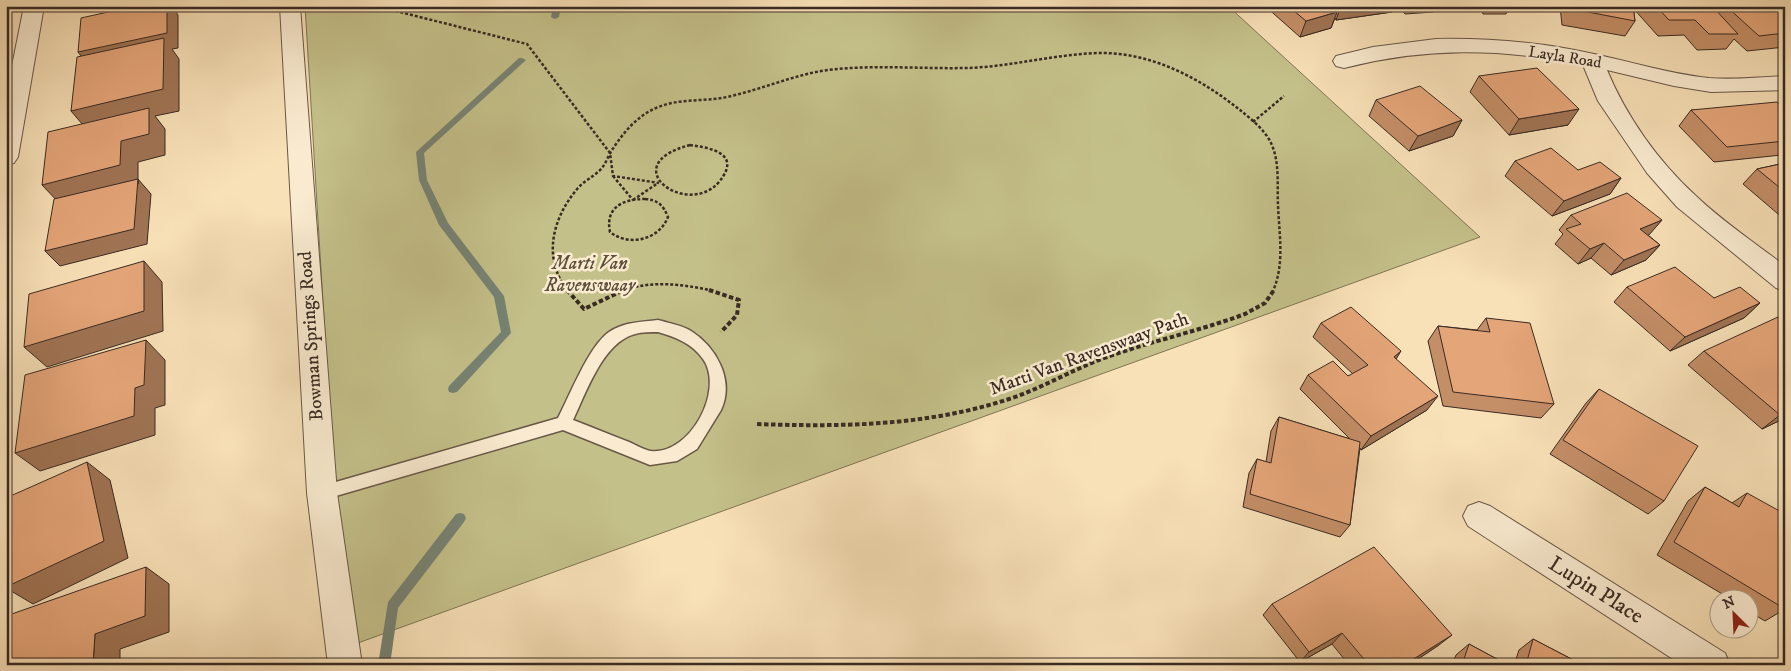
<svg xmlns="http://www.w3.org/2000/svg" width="1791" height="671" font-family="'IM FELL DW Pica',serif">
  <rect width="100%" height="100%" fill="#f8e0b7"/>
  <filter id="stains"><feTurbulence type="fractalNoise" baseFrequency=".004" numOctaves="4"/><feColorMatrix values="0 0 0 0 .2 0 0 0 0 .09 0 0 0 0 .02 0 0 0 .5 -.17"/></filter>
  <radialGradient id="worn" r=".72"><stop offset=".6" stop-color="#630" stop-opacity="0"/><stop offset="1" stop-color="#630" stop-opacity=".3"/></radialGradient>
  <path fill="#c4c089" stroke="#7e7656" d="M305 6H1228L1480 237 344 648Z"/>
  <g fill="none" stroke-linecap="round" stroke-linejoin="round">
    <path fill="#768374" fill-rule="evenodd" d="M553 6H561L559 17 555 19 551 17Z
      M519 58H522L526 60 424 153 427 180 448 223 504 296 511 333 457 392 453 393 449 392 448 389 449 386 501 332 494 297 439 225 419 180 416 152Z
      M460 513 464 514 466 518 464 522 398 608 390 665H378L388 602 456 514Z"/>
    <defs>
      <path id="service" d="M658 320C668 323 682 325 691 331 716 347 735 380 721 410L697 449 677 461 650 465 563 430 322 500 316 498 314 493 316 488 322 486 558 418C570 395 589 346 609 332 624 322 641 322 658 320ZM658 332C675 337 692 343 703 359 725 390 690 455 651 451 644 450 636 445 629 442 610 435 592 427 573 420 586 393 603 342 635 334 642 332 651 332 658 332Z"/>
      <path id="minor" d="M24 6H44L18 157 14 163 6 165V96Z
        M1436 39C1489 38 1541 42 1594 54 1632 62 1670 74 1709 78 1734 80 1760 77 1785 76V90L1711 92 1674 86 1607 70C1626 116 1658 161 1695 195 1722 221 1755 243 1785 266V291L1776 288 1677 207 1647 173 1598 101 1583 65C1502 48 1425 47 1344 68L1336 66 1333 61 1336 56 1373 47Z
        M1479 502 1490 506 1725 653 1730 665H1682L1468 526 1463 516 1468 506Z"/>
      <path id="tertiary" d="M280 6H300L337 493 362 665H328L307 493Z"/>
    </defs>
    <use href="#service" stroke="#695849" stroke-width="3"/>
    <use href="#minor" stroke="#695849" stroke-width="2"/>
    <use href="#tertiary" stroke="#695849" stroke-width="2"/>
    <path stroke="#392b24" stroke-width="2.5" stroke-dasharray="3 2" stroke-linecap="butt" d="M376 6 527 44 610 153 613 176 659 183
      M1253 122 1284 96
      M690 145C712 148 742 154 719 182 687 219 613 165 690 145Z
      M613 176 633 200
      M645 199C658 200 663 205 668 217 659 240 629 247 610 232 605 208 622 199 645 199Z
      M633 200 658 183
      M568 291C542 259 552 218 578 188 585 180 595 176 602 168 606 163 608 156 612 150 623 133 637 116 656 108 678 98 703 102 727 97 759 90 789 77 821 71 869 64 918 69 966 68 1012 67 1058 53 1104 53 1155 54 1201 79 1240 110 1251 119 1265 130 1271 143 1280 162 1277 185 1278 205 1279 234 1285 263 1273 291
      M621 291C651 280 683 284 714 291"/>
    <path stroke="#392b24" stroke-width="4" stroke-dasharray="4.5 2.5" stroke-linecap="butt" d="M567 290 584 309 624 290
      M709 290 739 300 737 315 721 332
      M757 424C842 427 927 426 1009 399 1043 388 1073 369 1107 357 1152 341 1199 331 1245 314L1265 303 1274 290"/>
    <use href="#service" fill="#faebd0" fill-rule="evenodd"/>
    <use href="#minor" fill="#faebd0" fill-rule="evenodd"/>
    <use href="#tertiary" fill="#faebd0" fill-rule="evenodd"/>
  </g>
  <path fill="#c48e67" stroke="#392b24" d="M1265 6H1395L1392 12 1336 20 1335 18 1331 28 1300 37Z
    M1399 6H1436L1433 12 1405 14Z
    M1479 6H1510L1506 14H1483Z
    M1560 6H1633L1635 21 1625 36 1562 25Z
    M1635 6H1712L1714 9 1716 6H1785V47L1747 51 1734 39 1726 49 1697 50 1684 35 1658 36 1633 8Z
    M1479 76 1568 125 1509 135 1470 92Z
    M1376 100 1462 120 1453 136 1409 151 1369 116Z
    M1691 110H1785V153L1782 155 1714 162 1679 126Z
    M1515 161 1578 170 1621 178 1610 194 1552 216 1505 176Z
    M1785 163V220L1743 184 1757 169Z
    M1571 215 1662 220 1648 235 1660 245 1646 260 1611 275 1591 258 1578 264 1555 244 1563 234 1559 230Z
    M1627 287 1714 298 1760 303 1744 318 1670 351 1614 302Z
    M1486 318 1554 404 1541 418 1443 406 1428 341 1438 326 1477 330Z
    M1321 323 1396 359 1427 410 1361 450 1360 448 1350 525 1340 537 1243 507 1249 473 1257 459 1266 462 1271 431 1279 417 1350 439 1300 389 1308 375 1348 376 1353 374 1313 337Z
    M1704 351 1785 418 1762 429 1688 365Z
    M1599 389 1664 501 1648 514 1550 454 1586 403Z
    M1705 487 1732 503 1747 493 1785 609 1765 621 1748 611V598H1729L1657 555 1688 501Z
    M1272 604 1439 645 1409 665H1349L1332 644 1300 662 1263 615Z
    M1533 639 1583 665H1514L1519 650Z
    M1469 644 1508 665H1452L1456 655Z"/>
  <path fill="#a07454" stroke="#392b24" d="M167 6H172L178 15V48L172 49 179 59V111L155 116 165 129V155L138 162V184V179L151 194 147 244 60 266 45 251 62 206 42 185 89 132 71 111 90 68 78 52Z
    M1341 6H1395L1392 12 1336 20Z
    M1337 12 1331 28 1300 37 1306 21Z
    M1579 109 1568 125 1509 135 1519 119Z
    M1462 120 1453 136 1409 151 1418 136Z
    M1621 178 1610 194 1552 216 1564 201Z
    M1662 220 1649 235 1627 244 1640 229Z
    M1604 243 1591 258 1578 264 1590 249Z
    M1660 245 1646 260 1611 275 1624 260Z
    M144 261 162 282 163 331 47 367 24 347Z
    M1760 303 1744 318 1670 351 1685 337Z
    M146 340 165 360V405L155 408V435L40 471 15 453 135 388Z
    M1401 351 1392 366 1394 357Z
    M1438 396 1427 410 1361 450 1371 436Z
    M1785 413V418L1762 429 1780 415Z
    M87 462 110 480 128 558 33 604 6 588V587Z
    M146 567 169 584V632L120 649V665H93L95 634Z
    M1342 633 1332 644 1300 662 1309 652Z
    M1452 635 1439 645 1409 665H1404Z"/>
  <path fill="#e4a578" stroke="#392b24" d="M135 6H167V33L78 52 81 18Z
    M1288 6H1329L1337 12 1306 21Z
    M1572 6H1633L1635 21 1572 9Z
    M1656 6H1712L1738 34H1709L1695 20H1669Z
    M1726 6H1785V33L1759 36Z
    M164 38 163 89 71 111 77 57Z
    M1537 68 1579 109 1519 119 1479 76Z
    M1420 86 1462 120 1418 136 1376 100Z
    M1777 102 1785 110V124H1781L1785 128V141L1727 147 1691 110Z
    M149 108V134L121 141 120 165 42 185 48 132Z
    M1551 148 1578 170 1600 162 1621 178 1564 201 1515 161Z
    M1785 163V192L1757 169Z
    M138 179 134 229 45 251 54 199Z
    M1627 193 1662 220 1640 229 1660 245 1624 260 1604 243 1590 249 1566 229 1581 224 1571 215Z
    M144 261V311L24 347 29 294Z
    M1675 267 1714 298 1740 287 1760 303 1685 337 1627 287Z
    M1351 307 1401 351 1394 357 1438 396 1371 436 1308 375 1333 361 1348 376 1368 365 1321 323Z
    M1778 317 1785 322V413L1780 415 1704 351Z
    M1486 318 1530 323 1554 404 1453 392 1438 326 1490 332Z
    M146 340 144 385 135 388 134 416 15 453 25 375Z
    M1599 389 1698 446 1664 501 1563 440Z
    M1279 417 1360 442 1350 525 1250 494 1257 459 1271 463Z
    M87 462 104 541 6 587V498Z
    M1705 487 1739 507 1747 493 1785 514V609L1674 542Z
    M1374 547 1452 635 1404 665H1369L1342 633 1309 652 1272 604Z
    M146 567 145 616 95 634 93 665H6V616Z
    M1533 639 1583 665H1526Z
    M1469 644 1508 665H1462Z"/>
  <g text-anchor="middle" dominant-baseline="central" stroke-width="5" stroke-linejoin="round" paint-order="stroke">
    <g font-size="16" fill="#392b24" stroke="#faebd0">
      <text transform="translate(1565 57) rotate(9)">Layla Road</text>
    </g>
    <g font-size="19" font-style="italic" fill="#5c503d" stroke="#faebd0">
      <text x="590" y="263">Marti Van<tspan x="590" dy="22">Ravenswaay</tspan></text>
    </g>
    <g font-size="19" fill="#392b24" stroke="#faebd0">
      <text transform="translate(311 336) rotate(-94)">Bowman Springs Road</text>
      <text transform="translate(1089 354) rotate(-20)">Marti Van Ravenswaay Path</text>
    </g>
    <g font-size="22" fill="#392b24" stroke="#faebd0">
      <text transform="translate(1596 590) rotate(32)">Lupin Place</text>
    </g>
  </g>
  <rect width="1791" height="671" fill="none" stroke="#f8e0b7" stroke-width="25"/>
  <rect x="8" y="8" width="1776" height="656" fill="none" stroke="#392b24" stroke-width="2.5"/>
  <rect x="12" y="12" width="1766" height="646" fill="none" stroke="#392b24"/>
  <g transform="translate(1734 614) rotate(336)"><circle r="24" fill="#faebd0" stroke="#ad9e8b"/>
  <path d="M0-4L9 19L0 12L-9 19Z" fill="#8f2418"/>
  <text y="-8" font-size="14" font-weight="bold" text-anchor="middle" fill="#392b24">N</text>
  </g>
  <rect width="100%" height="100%" filter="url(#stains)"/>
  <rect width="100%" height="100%" fill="url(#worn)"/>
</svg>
